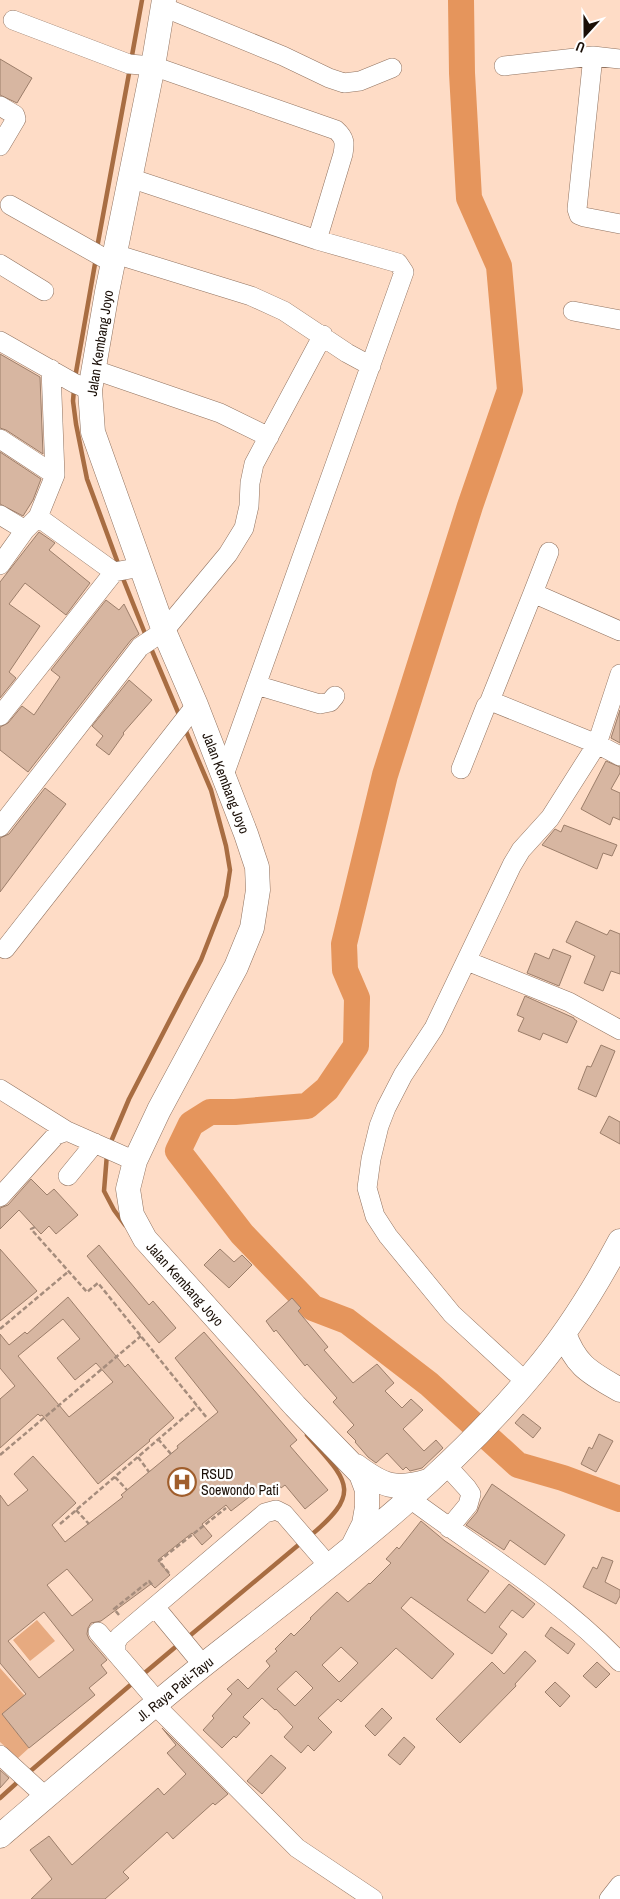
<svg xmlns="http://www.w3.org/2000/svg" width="620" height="1899" font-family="'Archivo Narrow',sans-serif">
  <rect width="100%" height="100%" fill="#fedcc6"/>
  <path fill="#e7aa80" d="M37 1620 55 1641 30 1661 13 1640Z
    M0 1668 25 1696 2 1714 29 1748 18 1758 0 1742Z"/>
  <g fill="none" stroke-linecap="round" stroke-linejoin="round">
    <path stroke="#a86d42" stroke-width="4.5" d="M131 61 142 0
      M97 248 130 68
      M75 378 96 258
      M74 389 73 401 76 424 87 479 119 566
      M122 576 146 636
      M150 646 180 717
      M110 1144 129 1099 201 960 226 896 230 870 226 846 211 790 185 729
      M107 1154 104 1191 114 1210 125 1225
      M307 1435C347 1481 364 1491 310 1536
      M187 1638 302 1542
      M141 1676 179 1644
      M27 1774 135 1681
      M0 1798 21 1779"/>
    <path stroke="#e5955c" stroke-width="26" d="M461 0 462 73 469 198 499 266 510 390 470 506 385 775 344 944 345 970 357 998 356 1046 327 1089 307 1106 235 1112H210L191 1124 178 1151 242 1234 313 1308 347 1321 429 1384 518 1465 563 1478 620 1499"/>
  </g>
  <path fill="#d7b6a1" stroke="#9c7e6a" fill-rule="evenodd" d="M0 59 32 78 17 103 0 95Z
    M0 354 40 377 43 454 6 430 0 428Z
    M0 452 41 479 33 500 23 516 0 504Z
    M39 532 55 543 49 550 90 583 66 615 25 583 9 604 40 626 9 672 16 678 0 698V582Z
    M106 600 119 610 124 604 139 634 131 640 28 772 0 750V727L8 723 22 706 34 715 60 677 51 670Z
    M129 680 152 700 123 733 124 734 109 755 96 745 103 736 92 726Z
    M620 710V743L611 738Z
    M606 761 620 767V773L611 789 620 793V820L613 817 610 825 581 809Z
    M45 788 66 804 0 892V838L9 834Z
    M564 825 617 845 612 856 603 853 597 869 542 845 555 829 561 832Z
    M576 921 607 935 610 930 620 934V974L611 971 603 991 584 983 595 956 566 942Z
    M553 949 571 956 559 986 527 973 535 953 549 959Z
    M525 996 574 1018V1019L577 1021 567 1043 543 1033 540 1040 518 1031 524 1018 517 1015Z
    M601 1045 615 1051 596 1097 578 1089 587 1066 591 1067Z
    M609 1116 620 1122V1144L600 1133Z
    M31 1179 47 1195 54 1189 78 1215 56 1234 49 1226 41 1234 19 1210 0 1229V1208L8 1205Z
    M99 1245 149 1305 153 1301 176 1328 159 1343 87 1256Z
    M0 1249 37 1291 0 1321Z
    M220 1249 234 1262 242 1255 252 1265 229 1288 204 1265Z
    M68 1297 125 1367 128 1364 174 1418 149 1440 150 1441 98 1484 42 1415 40 1416 38 1414 0 1448V1399L15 1386 0 1368V1334L9 1345 25 1332 27 1334ZM63 1319 80 1339 57 1358 75 1380 96 1363 113 1382 69 1417 18 1356Z
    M292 1298 301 1308 298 1311 328 1347 324 1350 353 1383 377 1364 394 1383 385 1391 402 1408 411 1399 423 1410 403 1429 424 1451 436 1440 443 1448 422 1468 410 1471 406 1467 403 1470 387 1453 376 1463 368 1457 355 1442 356 1441 347 1432 354 1425 333 1402 337 1398 307 1364 305 1366 276 1330 274 1332 266 1321Z
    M204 1332 297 1440 290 1446 328 1490 305 1509 285 1485 281 1488 278 1484 267 1493 262 1487 231 1511 226 1505 202 1524 212 1536 202 1545 192 1533 158 1560 170 1575 155 1588 151 1584 101 1621 91 1623 88 1628 87 1634 89 1639 107 1660 101 1665 107 1673 89 1688 95 1695 29 1748 2 1714 26 1694 0 1663V1495L8 1506 28 1490 14 1474 33 1456 76 1503 52 1525 65 1542 123 1497 121 1495 178 1448 177 1446 218 1412 175 1358ZM67 1569 93 1600 72 1616 47 1585ZM44 1612 74 1650 39 1678 8 1641Z
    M523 1414 541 1428 533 1438 515 1423Z
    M599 1434 613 1441 596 1472 581 1464 589 1447 592 1449Z
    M492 1484 565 1535 545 1565 510 1540 504 1550 466 1525 477 1512 481 1502Z
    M421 1521 445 1541 489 1571 467 1600 485 1613 509 1584 535 1604 523 1618 512 1610 499 1627 507 1634 492 1654 411 1597 401 1608 454 1654 432 1679 396 1648 341 1702 338 1699 318 1718 332 1732 314 1751 308 1745 301 1753 284 1737 293 1727 276 1709 275 1710 262 1698 243 1717 250 1723 236 1738 234 1736 222 1748 203 1730 214 1718 212 1716 232 1694 227 1689 238 1679 248 1689 270 1666 266 1661 277 1651 275 1649 291 1633 294 1636 311 1619 310 1618 337 1592 348 1602 369 1583 370 1584 391 1563 386 1559 397 1547 399 1549ZM341 1647 358 1663 339 1682 322 1665ZM296 1671 313 1688 295 1706 277 1689Z
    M602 1557 613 1561 605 1582 620 1590V1596L616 1604 583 1587 593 1567 597 1569Z
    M551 1627 575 1644 568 1654 545 1636Z
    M525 1651 536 1661 515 1684 516 1686 460 1743 436 1719 492 1662 504 1674Z
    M597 1662 610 1674 596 1688 583 1676Z
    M555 1682 570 1696 560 1707 545 1692Z
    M382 1708 392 1718 375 1736 365 1726Z
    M162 1728 228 1794 215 1805 213 1803 173 1839 167 1832 123 1872 129 1878 105 1899H31L52 1879 30 1850 49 1836 72 1865 158 1788 164 1795 186 1774 167 1753 176 1745Z
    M404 1737 415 1747 400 1765 388 1755Z
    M271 1755 286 1768 262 1794 247 1781Z
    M0 1770 9 1778 0 1788Z"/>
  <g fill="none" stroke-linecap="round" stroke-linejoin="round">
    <defs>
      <path id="minor" d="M163 7 283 56 329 78 344 83 360 81 392 68
        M13 20 129 64 153 66 336 130C345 138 345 143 343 154L317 240
        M593 56 577 209 579 215 584 217 620 224
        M504 66 593 56 620 59
        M0 106 15 115 16 119 0 146
        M130 178 317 240 398 263 404 272 224 775
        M10 205 113 263
        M115 254 251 296 284 311 347 353 371 366
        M0 264 44 291
        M573 311 620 320
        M0 341 74 383 90 390
        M95 370 220 413 269 437
        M0 439 55 475
        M0 515 25 530
        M38 517 114 572
        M0 565 25 530 38 517 55 475 51 369
        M533 593 549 552
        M256 685 320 704 330 702 335 696
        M489 703 533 593 620 631
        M0 716 114 572 141 567
        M461 769 486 706 489 703 493 702 597 744 620 756
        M0 827 140 647 164 631 228 554 244 528 249 506 250 483 254 464 323 335
        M5 949 196 705
        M467 961 569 1002 620 1030
        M0 1089 67 1131 135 1161
        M68 1176 95 1143
        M0 1197 56 1135 67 1131
        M526 1382 452 1314 388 1236 375 1216 367 1188 371 1159 379 1126 386 1108 403 1075 434 1028 512 865 521 850 550 818 597 744 620 674
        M446 1465 467 1488 471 1494 468 1505 449 1528
        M409 1498C480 1551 558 1597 620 1662
        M155 1607 203 1665
        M98 1632 116 1653
        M158 1702 116 1653V1643L119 1637 265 1513 276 1510 284 1514 329 1566
        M155 1705 297 1848 373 1899
        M0 1755 46 1797
        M609 1899 620 1885"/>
      <path id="major" d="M164 0 153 66 107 292 90 390 93 432 164 631 196 705 246 834 257 867 258 890 252 928 236 967 159 1110 135 1161 128 1189 132 1215 145 1239 295 1406 361 1474 367 1490V1507L364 1524 353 1546
        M564 1333C576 1367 591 1373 620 1390
        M356 1466C383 1486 395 1491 428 1481
        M0 1836C68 1778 136 1719 206 1663 320 1573 441 1485 534 1372 567 1333 596 1286 620 1241"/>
    </defs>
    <use href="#minor" stroke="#917360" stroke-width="20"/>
    <use href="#major" stroke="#917360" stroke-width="25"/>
    <path stroke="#a58c7c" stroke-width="2.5" stroke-dasharray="5 2.5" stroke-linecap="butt" d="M35 1227 31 1229 87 1292 98 1283 207 1418
      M0 1329 69 1271
      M158 1439 171 1454
      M0 1455 141 1336
      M138 1457 149 1472
      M115 1477 127 1490
      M76 1510 89 1524
      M60 1524 197 1406
      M169 1573 159 1561 226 1508
      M119 1615 114 1609 149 1581 153 1586"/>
    <use href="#minor" stroke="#fff" stroke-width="19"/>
    <use href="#major" stroke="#fff" stroke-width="24"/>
  </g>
  <defs>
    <symbol id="hospital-ring" viewBox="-11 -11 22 22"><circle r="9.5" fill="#fff" stroke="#a05e2c" stroke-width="1.5"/><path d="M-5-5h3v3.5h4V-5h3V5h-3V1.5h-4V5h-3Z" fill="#a05e2c"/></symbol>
  </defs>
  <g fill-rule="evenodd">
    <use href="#hospital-ring" x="166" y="1466" width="32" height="32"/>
  </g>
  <g text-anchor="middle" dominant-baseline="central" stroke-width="4.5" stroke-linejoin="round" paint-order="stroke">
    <g font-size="14" fill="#1a0f07" stroke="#fff">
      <text transform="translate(100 343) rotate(-81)">Jalan Kembang Joyo</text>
      <text transform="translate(226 783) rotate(69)">Jalan Kembang Joyo</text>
      <text transform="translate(185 1284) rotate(48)">Jalan Kembang Joyo</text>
      <text transform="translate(175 1689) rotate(-39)">Jl. Raya Pati-Tayu</text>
    </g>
    <g font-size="14" fill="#1a0f07" stroke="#fff" text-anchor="start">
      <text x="201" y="1474">RSUD<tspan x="201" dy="16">Soewondo Pati</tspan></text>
    </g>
  </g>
  <g transform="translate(585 35) rotate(201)" stroke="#ffffff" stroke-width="4" paint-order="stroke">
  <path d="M0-4L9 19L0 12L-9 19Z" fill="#1a0f07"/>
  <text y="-8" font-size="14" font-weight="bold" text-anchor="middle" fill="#1a0f07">U</text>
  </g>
</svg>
